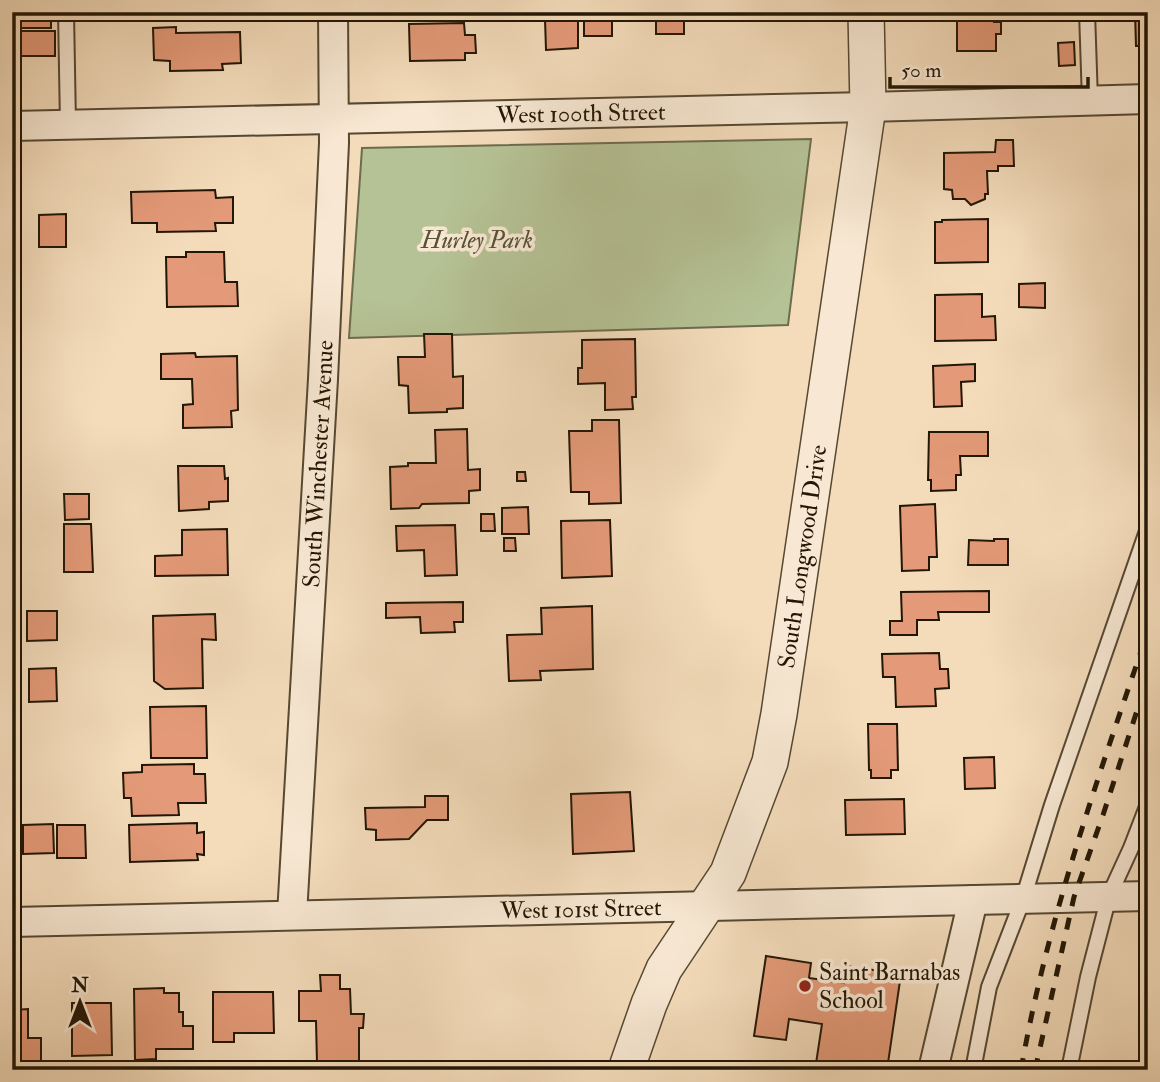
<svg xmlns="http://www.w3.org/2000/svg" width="1160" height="1082" font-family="'IM FELL Double Pica',serif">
  <rect width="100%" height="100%" fill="#f4dcbb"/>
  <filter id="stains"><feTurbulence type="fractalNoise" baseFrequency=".00286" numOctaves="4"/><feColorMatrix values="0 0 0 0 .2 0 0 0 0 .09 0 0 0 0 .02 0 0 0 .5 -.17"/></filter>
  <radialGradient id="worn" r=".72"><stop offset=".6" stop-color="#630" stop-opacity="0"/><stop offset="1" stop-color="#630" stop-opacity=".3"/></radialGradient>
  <path fill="#b5c295" stroke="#6c6c4d" stroke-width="2" d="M811 139 788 325 349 338 362 148Z"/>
  <path fill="#e49a78" stroke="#221605" stroke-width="2" d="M18 12H51V28H18Z
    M584 12H612V36H584Z
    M651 12H702V18H684V34H656V20H651Z
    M1135 12H1148V46H1136Z
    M957 13H994V22H1001V34H996V51H957Z
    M545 19H578V48L546 50Z
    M464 23 465 35H475L476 53H465V60L410 61 409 24Z
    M176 27V33L240 32 241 63 222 64 223 70 170 71V61L154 60 153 28Z
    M20 31H55V56H21Z
    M1074 42 1075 65 1059 66 1058 43Z
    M996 140H1013L1014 166H998V171H987L988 194H985V199L971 205 965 199H953L952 190 944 189V153L995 152Z
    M215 190 216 198 233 197V223H215L216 231 157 232V223H132L131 192Z
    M66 214V247H39V215Z
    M988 219V262L935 263V222H942V220Z
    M186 252H224L225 282H237L238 306 167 307 166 257H186Z
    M1045 283V308L1019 307V284Z
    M982 294V317L995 316 996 340 935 341V295Z
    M424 334H452L453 377 463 376V408L447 409V412L409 413 408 386 399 385 398 357H425Z
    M635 339 636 397H632L633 409 605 410V383L578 384V368H582V340Z
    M195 353 196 357 237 356 238 410 231 411 232 427 183 428V405L193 404 192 379H161V354Z
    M975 364V381L961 382 962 406 934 407 933 366Z
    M592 420H619L621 503 589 504V492H571L569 431H592Z
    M467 429 468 470 480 469V490L469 491V503L422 504 419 508 391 509 390 467 408 466V463H436L435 430Z
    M929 432H988V456H960L961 475H956V490L931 491V480H928Z
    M178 466H224L225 479 228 478V501L209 502V509L179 511Z
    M517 472H525L526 481H517Z
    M64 494H89V519L65 520Z
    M935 504 937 557H929V570L902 571 900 506Z
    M528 507 529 534H502V508Z
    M481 514H494L495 531H481Z
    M610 520 612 576 562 578 561 521Z
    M64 524H91L93 572H64Z
    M455 525 457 575 425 576 424 550 397 551 396 526Z
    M227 529 228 575 155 576V556L182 555V530Z
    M504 538H515L516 551H504Z
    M994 539H1008V565H968L969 540 994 541Z
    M989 591V612H938L939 620H917V635H890V621H902L901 592Z
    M463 602V622H454L455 632 421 633 420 617 386 618V603Z
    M592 606 593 669 540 671 541 680 509 681 507 635 542 634 541 608Z
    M27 611H57V640L27 641Z
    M215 614 216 640 202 639 203 688 165 689 154 681 153 616Z
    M939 653 940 669H948L949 688 935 689 936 706 896 707 895 677H883L882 654Z
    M56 668 57 701 29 702V669Z
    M206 706 207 758H151L150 707Z
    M868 724H897L898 770H891V778H871V770H869Z
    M994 757 995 788 965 789 964 758Z
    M194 764V774H205L206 803H178L179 815 132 816 131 798H124L123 773 142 772V765Z
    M630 792 634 851 573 854 571 794Z
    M425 796H448V820H427L409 839 376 840V830L366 829 365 808 425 807Z
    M904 799 905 834 846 835 845 800Z
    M197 823V833L204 832V855L197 854 198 860 130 862 129 825Z
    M53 824 54 853 23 854V825Z
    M57 825H85L86 858H57Z
    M766 956 811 963 809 978 844 983 846 966 901 974 887 1070H815L822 1024 789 1019 786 1040 754 1036Z
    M320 975H340V989H350L351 1014H364L363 1028H359V1062L317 1063 316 1021H299V991H321Z
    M164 988V993H179V1012H183V1026H193V1049H156V1059L135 1060 134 989Z
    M213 992H273L274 1033H234V1042H213Z
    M72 1003H111L112 1055 72 1056Z
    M12 1006 13 1010 28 1009V1038H41V1066H12Z
    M108 1067H125V1070H108Z"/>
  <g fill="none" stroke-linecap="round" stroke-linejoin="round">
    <defs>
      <path id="service" d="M66 12 68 125
        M1087 12 1090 101
        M973 1070 989 987 1023 899 1052 805 1148 528
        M1069 1070 1088 977 1109 896 1131 848 1148 804"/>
      <g id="minor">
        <path id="s1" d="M12 126 868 107 1148 99"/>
        <path id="s2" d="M292 915 323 379 334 143 333 12"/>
        <path id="s3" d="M12 922 1148 896"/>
        <path d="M933 1070 973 900"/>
      </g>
      <g id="tertiary">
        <path id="s4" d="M626 1070 649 1004 664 969 728 873 770 762 779 714 868 107 866 12"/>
      </g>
    </defs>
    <use href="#service" stroke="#564832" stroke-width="18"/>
    <use href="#minor" stroke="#564832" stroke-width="32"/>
    <use href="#tertiary" stroke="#564832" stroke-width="38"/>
    <use href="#service" stroke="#f8e8d3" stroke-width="14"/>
    <use href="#minor" stroke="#f8e8d3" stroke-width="28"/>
    <use href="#tertiary" stroke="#f8e8d3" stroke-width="35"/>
    <path stroke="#221605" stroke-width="5" stroke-dasharray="12 12" stroke-linecap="butt" d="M1021 1070C1047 920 1099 775 1148 631
      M1035 1070 1074 897 1103 815 1148 677"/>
  </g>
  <circle fill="#8f2418" stroke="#f8e8d3" stroke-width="2.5" cx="805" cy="986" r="7"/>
  <g text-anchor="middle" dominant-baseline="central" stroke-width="7" stroke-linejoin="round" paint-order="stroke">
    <g font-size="24" fill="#221605" stroke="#f8e8d3">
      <text stroke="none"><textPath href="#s1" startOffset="569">West 100th Street</textPath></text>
      <text stroke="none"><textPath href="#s2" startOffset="452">South Winchester Avenue</textPath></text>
      <text stroke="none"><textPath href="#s4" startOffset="550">South Longwood Drive</textPath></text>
      <text stroke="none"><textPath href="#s3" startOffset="569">West 101st Street</textPath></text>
    </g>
    <g font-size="24" font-style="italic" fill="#555237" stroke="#f8e8d3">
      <text x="477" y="240">Hurley Park</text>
    </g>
    <g font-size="24" fill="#221605" stroke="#f8e8d3" text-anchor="start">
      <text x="819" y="972">Saint Barnabas<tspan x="819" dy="28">School</tspan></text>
    </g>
  </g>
  <rect width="1160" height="1082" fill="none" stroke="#f4dcbb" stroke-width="42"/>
  <rect x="14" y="14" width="1132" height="1054" fill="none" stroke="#221605" stroke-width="3.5"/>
  <rect x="21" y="21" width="1118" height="1040" fill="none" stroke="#221605" stroke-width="2"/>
  <g transform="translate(80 1002)" stroke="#f8e8d3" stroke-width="5" paint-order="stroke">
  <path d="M0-5L12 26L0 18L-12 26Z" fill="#221605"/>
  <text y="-10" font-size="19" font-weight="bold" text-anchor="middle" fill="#221605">N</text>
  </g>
  <path d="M890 77v10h198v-10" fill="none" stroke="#221605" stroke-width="3.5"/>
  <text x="901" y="77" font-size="21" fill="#221605" stroke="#f8e8d3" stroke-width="5" paint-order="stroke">50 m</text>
  <rect width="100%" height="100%" filter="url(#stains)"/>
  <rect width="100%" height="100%" fill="url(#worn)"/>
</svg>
